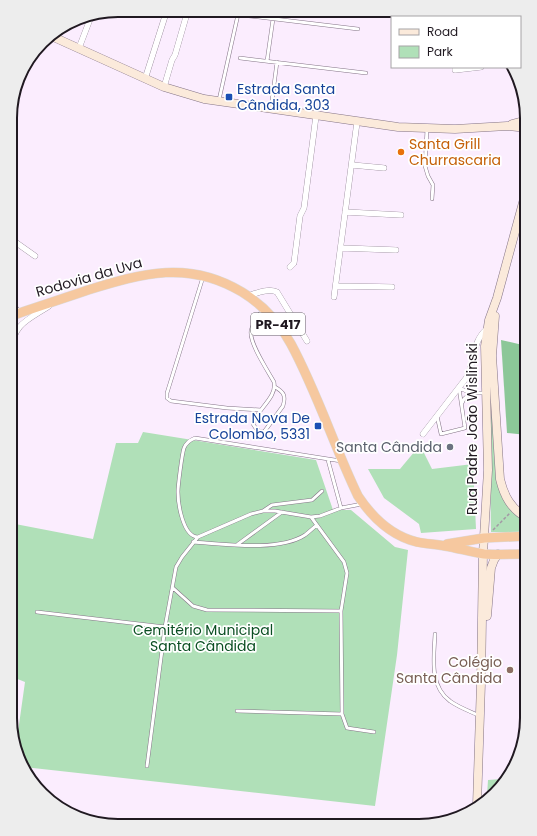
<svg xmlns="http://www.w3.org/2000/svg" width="537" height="836" font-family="Poppins,sans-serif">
  <rect width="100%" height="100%" fill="#fbedfe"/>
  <path fill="#b0e0b8" d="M489 401 490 404C492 418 494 432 496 447 499 477 495 507 527 522V532H491Z
    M143 432 316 460 333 510H351L395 547 408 550 397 655 375 806 24 767 18 760 16 746 25 682 10 676V523L93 539 116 443H138Z
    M420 445 432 469 473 464 476 529 421 533 419 524 384 498 368 469H400Z
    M502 779 499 786 487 796 488 780Z"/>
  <path fill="#8cc798" d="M501 340 527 346V435L507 433Z"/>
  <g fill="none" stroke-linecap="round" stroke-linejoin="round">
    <defs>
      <path id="service" d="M249 16 358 29
        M240 58 366 73
        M267 61 273 19
        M219 100 239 10
        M271 108 277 62
        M427 129 425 166 428 176 433 185 432 199
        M519 224 527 226
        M203 277 167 393V398L171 401 227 408 261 410
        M11 301 19 311
        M263 309C259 316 252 324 251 331 249 343 268 371 274 382 277 398 257 409 253 424 256 429 258 432 264 432L283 406C286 396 284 392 275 387
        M459 388 471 393H485
        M462 403 464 399 471 393
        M437 416 441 434 465 428 459 388
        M328 460 341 508
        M341 461 195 438C190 440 186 443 184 448 182 454 178 485 178 492 178 504 183 537 198 537L251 514 263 511H275L311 517 320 516 341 508 362 504
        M263 511 272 505 312 500 322 491
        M311 517 344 562 347 573 341 611 342 714 347 728 374 732
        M193 542C224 544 279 552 305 535 309 532 313 528 317 525
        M238 544 282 512
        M173 588 193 606 207 610 341 611
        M37 612 165 627 176 567 182 557 198 537
        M435 634C434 657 429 686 450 701 458 707 469 711 478 715
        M237 711 342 714
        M147 766 165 627"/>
      <path id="minor" d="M432 11 438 13
        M79 48 92 14
        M455 67V70L481 67
        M145 79 167 10
        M164 87 172 60 175 55 188 10
        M352 165 384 168
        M345 212 401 215
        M11 239 35 256
        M341 248 396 250
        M290 267 294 263 300 216 304 208 316 116
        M336 286 392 287
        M248 296C257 293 268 288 277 292L307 341
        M334 297 357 122
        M11 350C14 323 28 320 49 306
        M423 434 467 377C475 361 472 341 487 329"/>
      <path id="secondary" d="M49 35 164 87 204 99 398 127 455 129 507 126 527 128
        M517 74 519 79
        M512 124 527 120
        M495 316 492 356 500 479C504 496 511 509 527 518
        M487 616 491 568 494 560 498 554
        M477 805 481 683 483 554 488 470 485 346 489 320 497 298 527 188"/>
      <path id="trunk" d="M11 316C36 307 62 299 88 290 143 273 189 260 242 292 263 305 279 322 291 344 317 392 334 446 358 496 372 517 392 536 417 542 426 544 435 544 445 546 457 548 471 552 484 554 498 555 513 554 527 554
        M447 544 484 538 527 536"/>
    </defs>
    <use href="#service" stroke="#847487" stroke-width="4"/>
    <use href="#minor" stroke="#847487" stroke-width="6"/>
    <use href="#secondary" stroke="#847487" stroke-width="9"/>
    <use href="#trunk" stroke="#dbdadb" stroke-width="10"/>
    <path stroke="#a398a5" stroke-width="1.5" stroke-dasharray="3 2" stroke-linecap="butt" d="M493 530 510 513"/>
    <use href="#service" stroke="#fff" stroke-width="3"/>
    <use href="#minor" stroke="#fff" stroke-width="5.5"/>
    <use href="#secondary" stroke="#fbeadb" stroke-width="8"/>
    <use href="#trunk" stroke="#f6c89f" stroke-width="9"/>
  </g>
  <g fill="#1a4fb4" stroke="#fff" stroke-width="1.5">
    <rect x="225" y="93" width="8" height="8" rx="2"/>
    <rect x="314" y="422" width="8" height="8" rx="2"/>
  </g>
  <circle fill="#e8710a" stroke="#fff" stroke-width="1.5" cx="401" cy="152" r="4"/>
  <circle fill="#6b7280" stroke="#fff" stroke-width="1.5" cx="450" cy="447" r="4"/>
  <circle fill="#8d6e63" stroke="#fff" stroke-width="1.5" cx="510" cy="670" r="4"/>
  <g text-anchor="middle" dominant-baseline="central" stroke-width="3.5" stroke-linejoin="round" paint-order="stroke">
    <rect fill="#fff" stroke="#635e64" stroke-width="1" x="251" y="313" width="54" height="22" rx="3"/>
    <g font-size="13" font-weight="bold" fill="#201921">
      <text x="278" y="324">PR-417</text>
    </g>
    <g font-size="14" fill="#164399" stroke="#fff" text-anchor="start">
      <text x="237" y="89">Estrada Santa<tspan x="237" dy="16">Cândida, 303</tspan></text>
      <text x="310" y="418" text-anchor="end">Estrada Nova De<tspan x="310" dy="16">Colombo, 5331</tspan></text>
    </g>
    <g font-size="14" fill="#c56008" stroke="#fff" text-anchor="start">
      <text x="409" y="144">Santa Grill<tspan x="409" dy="16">Churrascaria</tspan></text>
    </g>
    <g font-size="14" fill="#201921" stroke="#fff">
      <text transform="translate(89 277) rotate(-16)">Rodovia da Uva</text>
      <text transform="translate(472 429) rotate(-90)">Rua Padre João Wislinski</text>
    </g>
    <g font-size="14" fill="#5b616d" stroke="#fff" text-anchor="end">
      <text x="442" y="447">Santa Cândida</text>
    </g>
    <g font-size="14" fill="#0a4e22" stroke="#fff">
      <text x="203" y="630">Cemitério Municipal<tspan x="203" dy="16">Santa Cândida</tspan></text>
    </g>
    <g font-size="14" fill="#785e54" stroke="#fff" text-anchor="end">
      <text x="502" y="662">Colégio<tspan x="502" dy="16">Santa Cândida</tspan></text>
    </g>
  </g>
  <path d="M0 0H537V836H0ZM118 17H419A101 101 0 0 1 520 118V718A101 101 0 0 1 419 819H118A101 101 0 0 1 17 718V118A101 101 0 0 1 118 17Z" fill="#ededed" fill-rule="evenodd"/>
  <path fill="none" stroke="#201921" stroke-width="2" d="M118 17H419A101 101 0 0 1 520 118V718A101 101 0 0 1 419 819H118A101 101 0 0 1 17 718V118A101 101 0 0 1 118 17Z"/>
  <rect x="391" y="16" width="130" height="52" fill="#ffffff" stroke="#a6a3a6"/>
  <rect x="399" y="29" width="20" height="6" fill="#fbeadb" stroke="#a6a3a6"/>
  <text x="427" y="36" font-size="12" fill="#201921">Road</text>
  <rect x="399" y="46" width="20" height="12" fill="#b0e0b8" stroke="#a6a3a6"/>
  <text x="427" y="56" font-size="12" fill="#201921">Park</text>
</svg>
